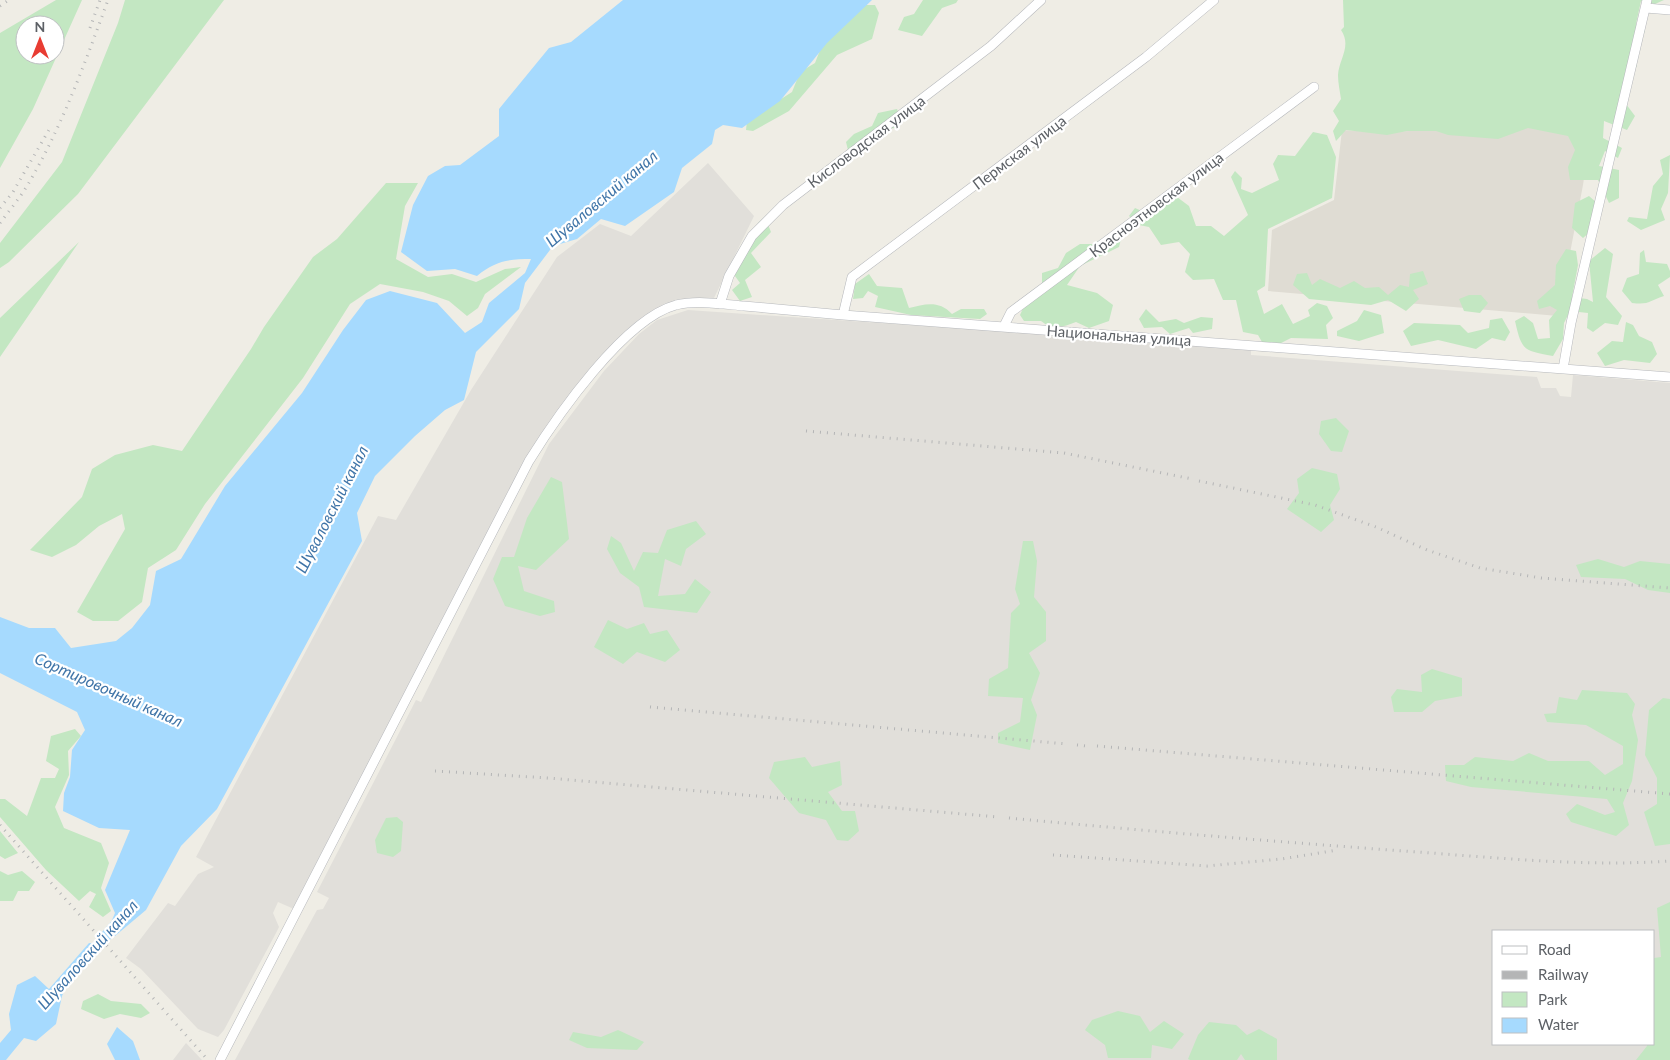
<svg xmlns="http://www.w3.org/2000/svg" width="1670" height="1060" font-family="Lato,sans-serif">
  <rect width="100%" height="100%" fill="#efede5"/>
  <path fill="#e1dfda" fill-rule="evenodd" d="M708 163 754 216 714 298 680 299 656 309 637 323 527 457 294 909 278 902 273 913 279 927 276 933 224 1030 218 1037 198 1029 141 969 126 958 168 903 175 906 198 874 214 867 196 857 378 516 396 520 471 390 557 257 600 224 631 236Z
    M688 310 1251 348V355L1537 377 1541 388H1556L1560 396 1571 397 1573 375 1670 383V1060H235L317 910 323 909 329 898 317 892 416 700 421 702 549 444 604 371 639 334 657 320ZM1494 931H1654V1044H1494Z
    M186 1043 202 1060H173Z"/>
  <path fill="#dfdcd3" d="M1592 123 1583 185 1558 316 1268 291 1272 230 1334 200 1342 130 1373 132 1448 130Z"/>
  <path fill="#c3e7c2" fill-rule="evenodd" d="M56 0H82L33 109 0 168V33ZM25 25H55V55H25Z
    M125 0H224L78 194 9 262 0 268V243L62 162 118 23Z
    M923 0H958L956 3 942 8 922 36 898 30 904 17 914 14Z
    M1343 0H1664L1655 4 1641 1 1636 24 1645 31 1633 51 1637 65 1623 100 1635 116 1627 130 1604 121 1603 138 1622 148 1618 158 1605 151 1599 166 1619 170V198L1609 203 1598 180H1570L1568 167 1575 150 1568 136 1528 128 1498 139 1448 135 1436 131H1407L1387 135 1346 130 1336 141 1333 131 1339 121 1333 111 1341 99C1340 92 1338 83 1338 75 1339 59 1352 46 1341 30L1344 27Z
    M865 5H875L879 13 872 39 837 55 789 111 753 131 746 130 747 121 792 92 800 72 815 63 822 45Z
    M897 109 901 119 895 128 873 130 870 147 860 155 848 150 846 142 854 134 872 126 878 113Z
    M1313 132 1327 135 1336 157 1332 198 1268 229 1265 286 1257 291 1264 314 1282 304 1293 324 1310 316 1308 310 1317 303 1327 306 1333 318 1326 325 1328 339 1291 338 1281 343 1262 342 1258 335 1243 332 1236 300H1223L1214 279 1193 280 1185 272 1190 254 1179 242 1161 245 1149 227 1139 225 1129 216 1135 208 1153 216 1161 196 1169 191 1189 206 1196 226H1211L1224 236 1248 215 1231 177 1235 171 1242 178 1241 189 1252 193 1279 180 1273 164 1278 155 1295 156Z
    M1670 155 1668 193 1661 209 1665 220 1641 230 1627 221 1629 217 1647 219 1653 186 1663 174 1660 160Z
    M386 183H418L405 206 396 259 428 277 452 274 476 282 505 269 521 267 485 294 478 308 467 316 449 301 423 292 380 284 350 304 303 378 205 504 176 550 148 568 142 602 118 621H93L77 612 125 529 122 514 99 526 76 545 52 557 30 550 82 497 92 469 115 455 153 445 182 451 251 349 264 327 313 257 337 239Z
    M1589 196 1597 203 1591 231 1583 238 1572 228 1575 203Z
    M765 217 771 232 751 253 761 267 745 280 752 297 740 301 732 290 740 283 730 269 756 235 758 223Z
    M1111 234 1121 239 1119 247 1080 266 1067 285 1097 293 1113 305 1109 321 1089 328 1076 322C1064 327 1052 330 1041 321H1024L1020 315 1031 291 1042 284V273L1058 268 1066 253 1080 244H1093Z
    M79 242 0 357V318Z
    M1605 248 1613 254 1606 297 1622 316 1618 325 1605 323 1593 332 1587 328 1588 313 1570 311 1564 323 1563 339 1553 356C1524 350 1522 352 1515 321L1524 316 1533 323 1538 339 1550 338 1549 320 1557 310 1550 306 1539 309 1537 301 1555 285 1556 265 1566 249 1576 251 1578 265 1572 297 1587 299 1593 302 1589 261Z
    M1644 250 1646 262 1667 264 1670 271V277L1658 285 1664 296C1648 301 1650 305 1632 303L1622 291 1627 278 1639 274 1640 253Z
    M1423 271 1428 284 1413 290 1419 299 1406 311 1388 300 1371 305 1309 299 1293 285 1297 274 1307 273 1312 285 1320 279 1340 288 1354 281 1365 288 1379 287 1388 295 1400 285 1409 287 1410 274Z
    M869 274 877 286 902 288 909 308C925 304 939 300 952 314L961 309H984L987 314 980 319 911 315 875 307 878 296 868 291 863 298 853 299 855 284Z
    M1469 295H1481L1488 303 1480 313 1464 311 1459 299Z
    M1146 309 1159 322 1176 319 1184 323 1201 317 1213 318 1212 329 1193 333 1189 328 1170 334 1162 327 1144 328 1139 319Z
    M1364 310 1381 315 1384 333 1359 341 1337 336V331L1357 321Z
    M1502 318 1510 332 1505 341 1492 338 1476 349 1438 340 1411 346 1403 331 1414 323 1460 325 1468 333 1489 328 1490 320Z
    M1626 322 1633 325 1639 336 1652 342 1657 354 1650 363 1624 360 1605 366 1597 353 1612 341 1623 342Z
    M1336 418 1349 431 1342 452 1331 451 1319 434 1321 421Z
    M1312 468 1337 474 1340 489 1330 505 1334 520 1321 532 1287 509 1299 493 1297 479Z
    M551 477 562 482 569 539 536 570 518 566 524 591 554 601 555 612 540 616 505 606 493 579 502 557H514L527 518Z
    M696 521 706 534 686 549 681 566 665 559 658 596 685 594 695 579 711 592 697 613 644 607 639 587 620 573 607 549 611 536 621 543 634 571 643 552 658 553 667 530Z
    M1023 541H1033L1037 561 1034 597 1046 612V641L1029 653 1040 673 1031 700 1037 715 1030 750 998 743V733L1020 722 1023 698 988 696 989 679 1008 668 1011 613 1020 604 1015 589Z
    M1598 559 1624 567 1640 561 1670 564V593L1648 590 1625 579 1581 577 1576 565Z
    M608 620 627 629 644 623 650 634 667 630 680 650 665 662 637 652 623 664 594 647Z
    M1432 669 1462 678V696L1435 701 1422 712H1394L1391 697 1397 689 1422 692 1421 675Z
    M1582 690 1627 693 1635 704 1632 715 1638 740 1632 781 1623 803 1629 825 1616 836 1571 822 1566 814 1577 804 1605 815 1615 812 1607 799 1471 787 1446 781 1445 765H1464L1475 757 1513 761 1529 753 1548 761H1589L1605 775 1623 764V746L1586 725 1547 722 1544 714 1556 713 1559 697 1577 700Z
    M1663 698 1670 699V844L1655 846 1644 812 1657 804V778L1645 755 1649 710Z
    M75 729 81 736 68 751 69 775 55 807 64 828 101 843 109 863 101 888 111 911 103 917 89 907 96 894 90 891 79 901 46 870 0 817V799H5L27 816 41 778H55L59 769 46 761 51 736Z
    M805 757 812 767 840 761 842 785 828 792 842 811H855L859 831 848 841 837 840 826 820 799 813 769 778 774 762Z
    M397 817 403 822 401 851 393 857 377 853 375 840 386 818Z
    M0 831 18 853 5 859 0 856Z
    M0 871 8 875 22 871 35 882 29 891H18L13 901H0Z
    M1670 902V1060H1636L1647 1046V1044H1654V958L1661 957 1657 908Z
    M98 994 111 1001 141 1004 150 1013 141 1018 120 1014 104 1019 81 1009 83 1001Z
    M1118 1011 1140 1016 1150 1032 1164 1021 1184 1034 1172 1049 1152 1045 1151 1058H1108L1105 1045 1085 1030 1092 1020Z
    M1209 1022 1236 1025 1247 1035 1259 1029 1277 1039V1060H1245L1241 1054 1237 1060H1190L1188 1059 1198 1035Z
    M618 1030 644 1042 637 1050 587 1048 569 1040 573 1032 601 1037Z"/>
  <path fill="#a6dafe" d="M623 0H872L827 43 780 101 742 128 723 125 715 130 712 144 682 168 674 192 625 226 601 219 577 239 553 246 525 283 519 309 476 352 464 400 445 410 415 436 375 476 357 513 362 541 217 809 181 846 146 910 115 936 107 932 115 913 105 890 130 830 99 828 63 811 64 793 70 777 72 750 85 730 77 712 0 673V617L29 628H55L71 648 116 641 132 628 150 605 156 571 181 559 225 486 302 393 343 330 366 300 390 291 437 303 465 333 482 322 489 303 525 273 531 259C509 259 495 261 477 276L455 269 427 271 401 252 413 205 428 176 445 166 460 165 499 136V109L549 48 571 42Z
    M89 943 97 944 96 954 68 982 62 996 56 1024 36 1041 24 1038 6 1060H0V1043L11 1030 9 1014 17 985 35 976 49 989Z
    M117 1027 133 1041 140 1060H115L107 1044Z"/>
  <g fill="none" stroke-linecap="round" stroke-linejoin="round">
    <path stroke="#a6dafe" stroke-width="11" d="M86 959 118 922"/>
    <defs>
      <path id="street" d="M1646 8 1670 10
        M720 304 729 276 752 236 783 205 991 46 1041 0
        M843 315 852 277 1146 57 1214 0
        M1004 326 1011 312 1314 87
        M1563 369 1571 323 1647 0
        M220 1060 529 461C557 416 624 319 676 305 697 300 722 304 744 306 777 309 810 312 843 315L1670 377"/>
    </defs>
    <use href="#street" stroke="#b6b8bc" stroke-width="10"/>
    <use href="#street" stroke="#fff" stroke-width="9"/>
    <path stroke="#b4b5b6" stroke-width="3" stroke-dasharray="1 6" stroke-linecap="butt" d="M0 6 9 0
      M90 28 100 0
      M0 208 13 192 50 128
      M0 223C9 211 19 199 27 186 62 127 85 63 108 0
      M806 431 1064 453 1192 479
      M1199 481 1315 505 1376 527 1427 550 1480 568 1541 578 1670 588
      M650 707 1067 744
      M1077 745 1086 746
      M1097 746 1670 794
      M435 771 548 778 998 817
      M1009 818C1145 831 1281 842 1417 852 1501 858 1586 867 1670 861
      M0 825 208 1060
      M1053 855 1207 866 1281 859 1338 850"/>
  </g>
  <g text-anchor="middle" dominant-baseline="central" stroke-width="4.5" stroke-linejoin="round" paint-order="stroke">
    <g font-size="15" fill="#5d6166" stroke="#fff">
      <text transform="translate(866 141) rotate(-37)">Кисловодская улица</text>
      <text transform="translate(1019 152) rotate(-37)">Пермская улица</text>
      <text transform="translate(1156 204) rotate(-37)">Красноэтновская улица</text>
      <text transform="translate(1119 335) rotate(4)">Национальная улица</text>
    </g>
    <g font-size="16" font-style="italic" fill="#4075a8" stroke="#fff">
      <text transform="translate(601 198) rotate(-40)">Шуваловский канал</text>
      <text transform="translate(331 509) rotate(-63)">Шуваловский канал</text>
      <text transform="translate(109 689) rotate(24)">Сортировочный канал</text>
      <text transform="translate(87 954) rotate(-48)">Шуваловский канал</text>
    </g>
  </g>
  <rect x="1492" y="930" width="162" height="115" fill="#ffffff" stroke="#bec0c2"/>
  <rect x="1502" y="946" width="25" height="8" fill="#ffffff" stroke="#bec0c2"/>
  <text x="1538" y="955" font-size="15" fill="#5d6166">Road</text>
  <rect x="1502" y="971" width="25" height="8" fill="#b4b5b6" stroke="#bec0c2"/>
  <text x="1538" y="980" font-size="15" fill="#5d6166">Railway</text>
  <rect x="1502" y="992" width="25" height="15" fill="#c3e7c2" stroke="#bec0c2"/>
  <text x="1538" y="1005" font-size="15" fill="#5d6166">Park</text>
  <rect x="1502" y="1018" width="25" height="15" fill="#a6dafe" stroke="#bec0c2"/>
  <text x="1538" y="1030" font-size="15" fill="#5d6166">Water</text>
  <g transform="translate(40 40)"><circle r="24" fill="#ffffff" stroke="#bec0c2"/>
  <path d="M0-4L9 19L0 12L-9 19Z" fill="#e83c32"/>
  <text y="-8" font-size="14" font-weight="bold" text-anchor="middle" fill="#5d6166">N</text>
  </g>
</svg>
